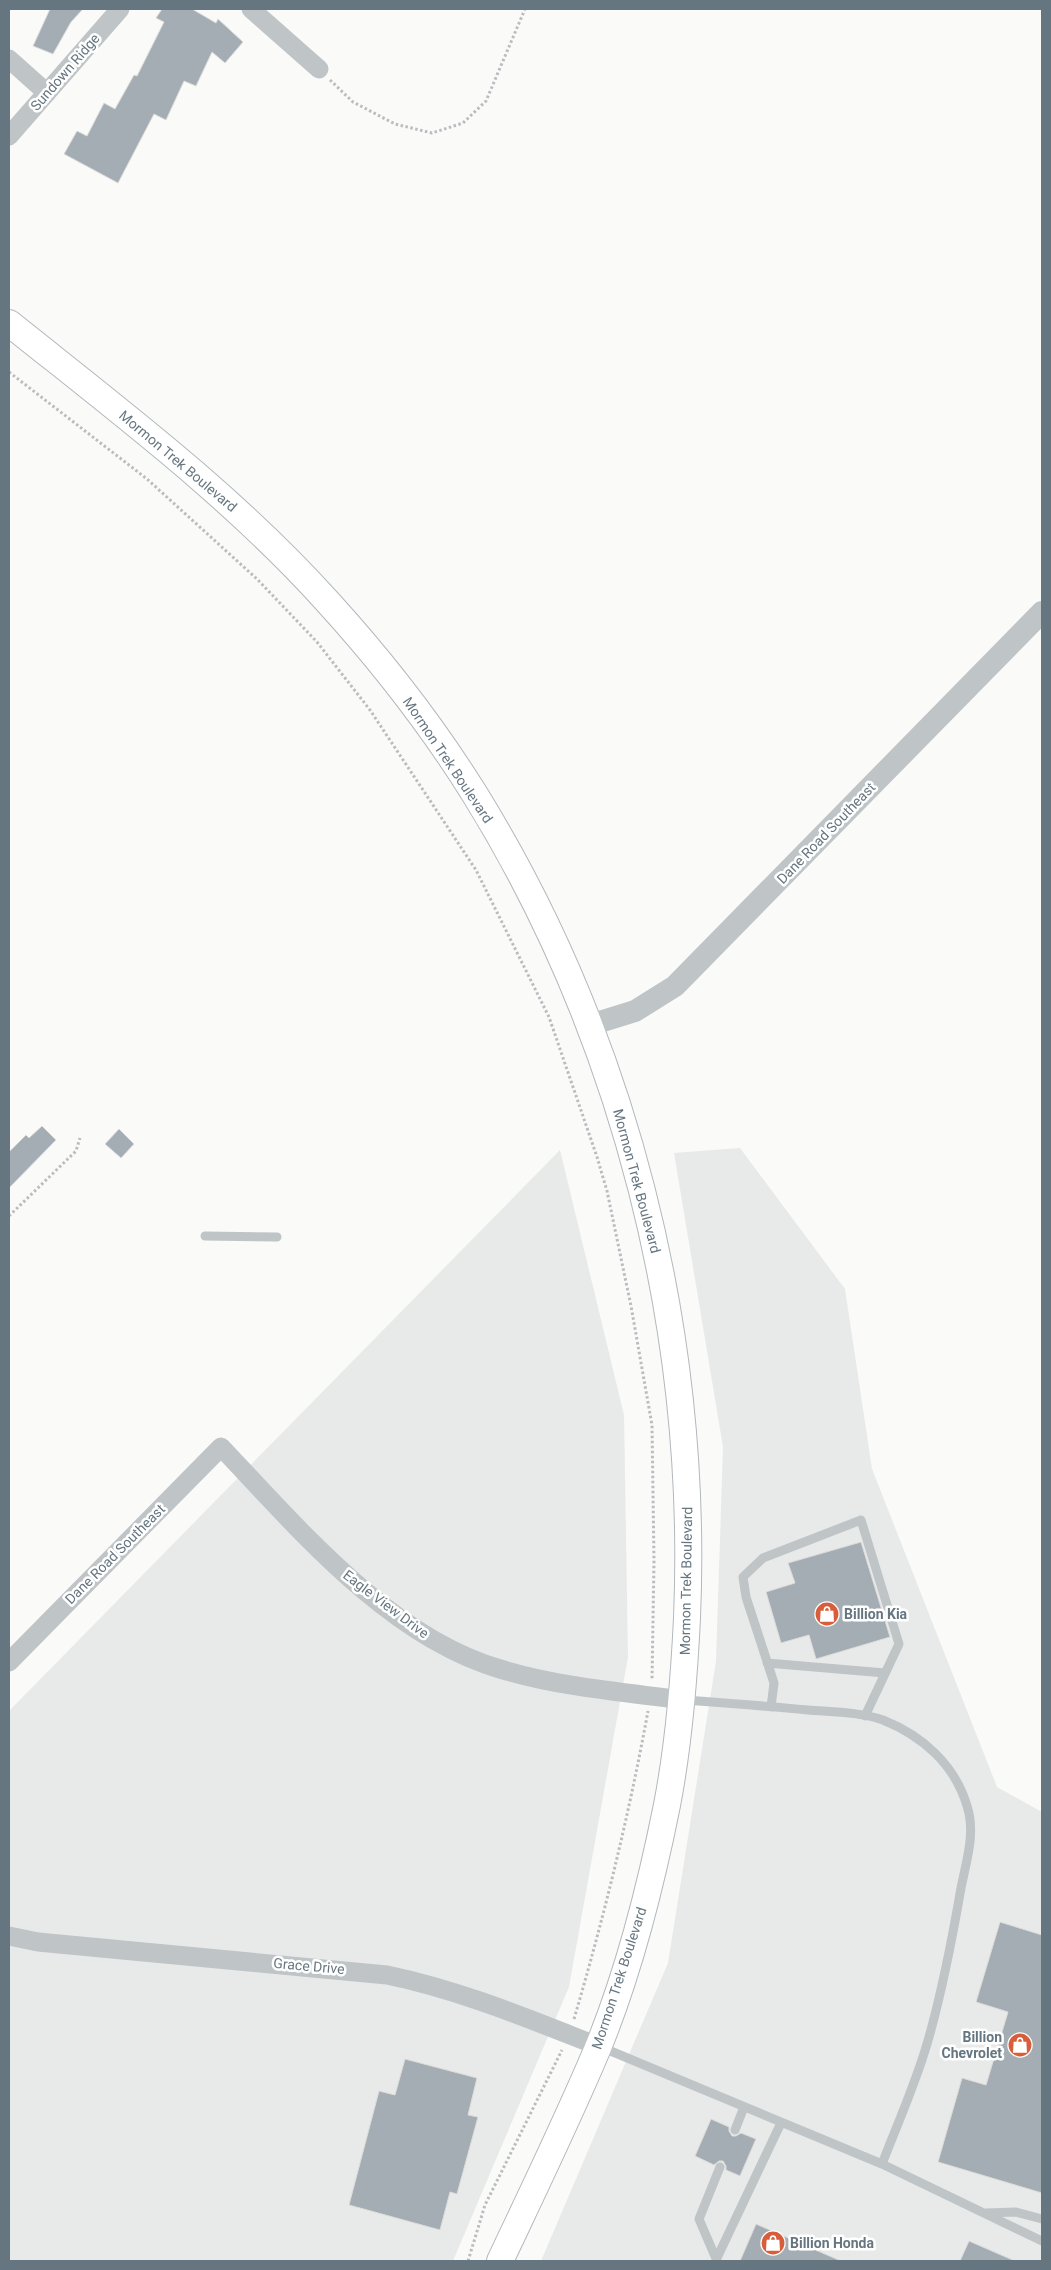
<svg xmlns="http://www.w3.org/2000/svg" width="1051" height="2270" font-family="Roboto,sans-serif">
  <rect width="100%" height="100%" fill="#fafaf8"/>
  <path fill="#e8e9e9" d="M740 1148 845 1289 872 1469 997 1787 1042 1812V2261H541L668 1963 716 1661 723 1447 674 1153Z
    M560 1150 624 1415 628 1657 569 1987 453 2261H9V1711Z"/>
  <path fill="#a4adb3" stroke="#dcdcda" d="M50 9H83L71 22 53 54 33 46Z
    M162 9H192L216 23 218 19 243 42 225 63 212 52 196 86 184 81 166 120 154 114 118 183 64 154 77 131 87 136 104 103 115 109 134 75 137 76 164 22 156 18Z
    M42 1126 56 1140 9 1188V1152L26 1135 29 1138Z
    M119 1129 134 1144 121 1158 105 1144Z
    M861 1542 890 1637 816 1659 809 1635 781 1643 766 1592 795 1583 788 1563Z
    M1000 1922 1042 1935V2193L938 2162 962 2078 986 2085 1008 2012 976 2002Z
    M405 2059 477 2078 468 2115 478 2117 457 2194 450 2192 440 2230 349 2205 379 2091 395 2095Z
    M711 2119 729 2127V2131L732 2136H736L741 2133 756 2139 740 2176 726 2170V2166L723 2161H719L714 2165 695 2156Z
    M756 2224 841 2261H740Z
    M969 2241 1015 2261H960Z"/>
  <g fill="none" stroke-linecap="round" stroke-linejoin="round">
    <defs>
      <path id="secondary" d="M9 323C119 411 231 495 326 600 379 658 432 726 474 793 625 1036 699 1332 687 1618 684 1681 679 1743 667 1805 651 1885 628 1975 597 2050 567 2121 533 2191 500 2261"/>
    </defs>
    <use href="#secondary" stroke="#b2b8bc" stroke-width="28"/>
    <path stroke="#babdc0" stroke-width="3" stroke-dasharray="2.5 2.5" stroke-linecap="butt" d="M330 80 353 102 395 124 432 133 463 123 486 101 525 9
      M9 372 147 479 257 579 317 642 370 710 476 870 549 1017 597 1157 607 1191 631 1306 652 1425 654 1561 652 1680
      M9 1216 76 1151 80 1138
      M574 2019C604 1917 629 1815 648 1711
      M468 2261 485 2205 562 2050"/>
    <path stroke="#bfc4c7" stroke-width="9" d="M205 1236 277 1237
      M767 1663 885 1673
      M684 1700C725 1703 767 1706 808 1710 833 1712 860 1712 883 1720 923 1736 955 1765 967 1806 976 1833 966 1862 961 1888 952 1940 942 1993 927 2044 915 2085 897 2125 882 2164
      M771 1707 774 1683 746 1597 743 1577 763 1558 861 1520 899 1644 865 1716
      M601 2047 882 2164 1042 2241
      M735 2130 744 2107
      M986 2213 1016 2212 1042 2219
      M716 2260 781 2123
      M717 2261 699 2219 720 2167"/>
    <path stroke="#bfc4c7" stroke-width="19" d="M251 9 319 69
      M9 59 47 93
      M9 136 120 9
      M9 1662 221 1447C298 1528 389 1637 500 1669 559 1687 622 1692 683 1700
      M9 1936 38 1942 387 1975C460 1990 529 2019 598 2046"/>
    <path stroke="#bfc4c7" stroke-width="22" d="M590 1025 635 1011 675 986 1042 612"/>
    <use href="#secondary" stroke="#fff" stroke-width="26"/>
  </g>
  <defs>
    <symbol id="shop-disc" viewBox="-11 -11 22 22"><circle r="9.5" fill="#d75d3b" stroke="#fff"/><path d="M-5-2.5h2.3a2.7 3.5 0 0 1 5.4 0H5L5.5 6h-11ZM-1.5-2.5h3a1.5 2.3 0 0 0-3 0Z" fill="#fff"/></symbol>
  </defs>
  <g fill-rule="evenodd">
    <use href="#shop-disc" x="813" y="1600" width="28" height="28"/>
    <use href="#shop-disc" x="1006" y="2031" width="28" height="28"/>
    <use href="#shop-disc" x="759" y="2229" width="28" height="28"/>
  </g>
  <g text-anchor="middle" dominant-baseline="central" stroke-width="5" stroke-linejoin="round" paint-order="stroke">
    <g font-size="14" fill="#667681" stroke="#fff">
      <text transform="translate(65 72) rotate(-49)">Sundown Ridge</text>
      <text transform="translate(178 461) rotate(40)">Mormon Trek Boulevard</text>
      <text transform="translate(448 760) rotate(56)">Mormon Trek Boulevard</text>
      <text transform="translate(826 833) rotate(-46)">Dane Road Southeast</text>
      <text transform="translate(637 1181) rotate(75)">Mormon Trek Boulevard</text>
      <text transform="translate(115 1554) rotate(-45)">Dane Road Southeast</text>
      <text transform="translate(686 1581) rotate(-89)">Mormon Trek Boulevard</text>
      <text transform="translate(386 1604) rotate(37)">Eagle View Drive</text>
      <text transform="translate(309 1966) rotate(5)">Grace Drive</text>
      <text transform="translate(619 1978) rotate(-72)">Mormon Trek Boulevard</text>
    </g>
    <g font-size="14" font-weight="bold" fill="#667681" stroke="#fff" text-anchor="start">
      <text x="844" y="1614">Billion Kia</text>
      <text x="1002" y="2037" text-anchor="end">Billion<tspan x="1002" dy="16">Chevrolet</tspan></text>
      <text x="790" y="2243">Billion Honda</text>
    </g>
  </g>
  <rect width="1051" height="2270" fill="none" stroke="#667681" stroke-width="20"/>
</svg>
